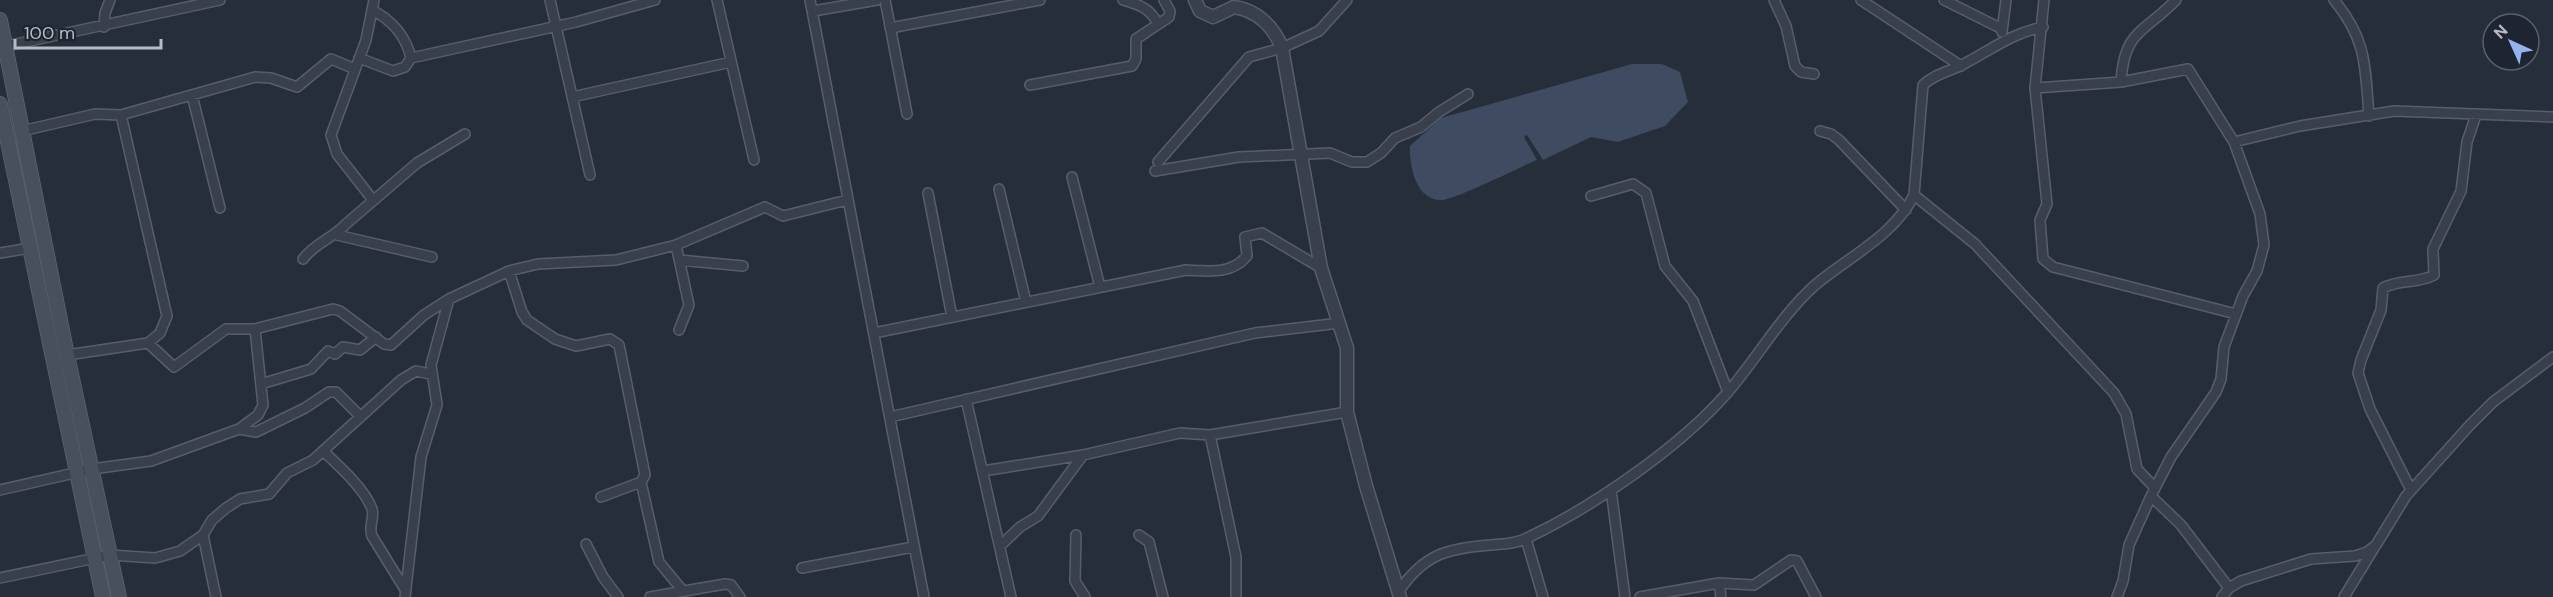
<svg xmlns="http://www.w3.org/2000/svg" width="2553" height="597" font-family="'DM Sans',sans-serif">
  <rect width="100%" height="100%" fill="#262e3a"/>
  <path fill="#3e4b61" d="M1632 64H1662L1680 72 1688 102 1665 126 1618 142 1591 137 1543 160 1527 135 1524 137 1537 160C1520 167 1456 199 1442 200 1416 201 1409 166 1410 146L1441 118Z"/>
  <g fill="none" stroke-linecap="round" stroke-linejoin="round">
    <defs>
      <path id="minor" d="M550 0 590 175
        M717 0 754 160
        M810 0 924 597
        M885 0 907 114
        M1123 0C1140 5 1150 8 1158 24
        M1774 0 1786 26 1795 66 1801 72 1814 74
        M1861 0 1961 66
        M1944 0 2002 29
        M2044 0 2035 88 2047 204 2040 220 2043 259 2053 267 2236 314
        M2334 0C2367 40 2365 66 2369 116
        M813 11 877 0
        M104 27 105 13 110 0
        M890 28 1040 0
        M2002 32 2006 0
        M2 47 220 0
        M359 58 393 71 405 67 411 58C406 37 392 20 372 10
        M411 58 576 22 655 0
        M2121 82C2124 30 2144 33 2176 0
        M1030 85 1132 66 1136 59V39L1169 17 1170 11 1164 0
        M2035 88 2121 82 2188 69 2234 142 2260 214 2264 245 2257 271 2243 296 2224 347 2221 379 2216 392 2171 457 2151 496 2129 545 2123 581 2117 597
        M192 95 220 208
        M572 97 731 62
        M121 115 167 316 160 333 148 343
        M22 131 95 114 121 115 255 77 271 78 297 87 331 59 355 69
        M1820 131 1831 134 1839 140 1906 210
        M2234 142 2300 126 2394 111 2553 117
        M1158 162 1249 57 1282 48 1319 31 1347 0
        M1155 171 1239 157 1330 153 1352 162H1367L1381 153 1395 138 1421 127 1439 112 1468 94
        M1072 177 1100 287
        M999 189 1026 302
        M928 193 952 317
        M1914 195 1975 244 2114 393 2126 414 2137 469 2155 488
        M1591 196 1633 184 1646 193 1665 266 1693 301 1728 392
        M373 200 337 154 331 135 366 40 374 0
        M337 235 432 257
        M676 245 689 305 679 330
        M0 253 30 248
        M303 259C316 242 332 239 346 224L417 163 465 134
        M679 260 743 266
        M509 271 522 312 527 320 555 339 576 346 610 339 619 345 645 475 641 482 601 497
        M874 333 1186 270C1209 271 1231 275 1247 256L1245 237 1262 233 1321 268
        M67 355 148 343 174 367 226 329H255L333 309 340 311 384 344 391 345 424 315 449 299 509 271 538 264 616 260 676 245 765 207 783 216 847 200
        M261 384 311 369 328 351 335 354 343 347 360 350 376 337
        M966 399 1011 597
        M890 417 1255 333 1340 323
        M239 429 258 415 263 405 255 329
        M1210 435 1236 557V597
        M323 451C338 465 365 489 372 509 375 518 368 526 372 536L406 591
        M983 471 1083 455 1180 433 1210 435 1347 412
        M641 482 659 562 683 591
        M0 490 92 469 151 461 239 429 256 432 305 408 329 392H336L360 416
        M1611 490 1625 597
        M2411 490 2370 409 2358 373 2361 360 2381 310 2383 288C2399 279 2418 284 2434 275L2433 249 2461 191 2467 142 2476 115
        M2151 496 2181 525 2229 588
        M203 535 216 597
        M1076 535 1075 581 1085 597
        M1139 535 1149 542 1163 597
        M1526 539 1543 597
        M586 544 603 577 618 597
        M1000 546 1020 527 1038 516 1083 455
        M802 568 913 547
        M0 578 110 555 155 558 180 551 203 535 212 520 226 508 240 499 269 494 287 473 313 460 401 380 416 371 430 374
        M1719 583 1721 597
        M1399 591C1424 554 1448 548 1491 545 1503 544 1516 544 1527 538 1593 507 1680 447 1728 392 1757 358 1781 316 1814 286 1848 257 1894 236 1914 195L1923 85C1933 75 1947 72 1960 66 1988 52 2011 33 2043 27
        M405 597 421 457 437 405 431 365 449 299
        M650 597 725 584 731 585 740 597
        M1640 597 1719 583 1754 585 1791 560 1797 561 1816 597
        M2222 597 2229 588 2241 581 2311 559 2355 556 2367 552 2376 545 2406 496 2470 425 2493 402 2553 357
        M2344 597 2374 548"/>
      <path id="tertiary" d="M1195 0 1200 11 1213 17 1234 7C1257 10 1274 27 1282 48L1321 268 1347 348V412L1366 486 1400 597"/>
      <path id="secondary" d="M0 20 67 355 119 597
        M0 104 103 597"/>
    </defs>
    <use href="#minor" stroke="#585e69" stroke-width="12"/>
    <use href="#tertiary" stroke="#585e69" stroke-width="15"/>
    <use href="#secondary" stroke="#585e69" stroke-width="16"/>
    <use href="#minor" stroke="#3a404b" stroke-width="9"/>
    <use href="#tertiary" stroke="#3a404b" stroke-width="12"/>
    <use href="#secondary" stroke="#484f5d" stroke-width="14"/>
  </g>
  <g transform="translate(2511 42) rotate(315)"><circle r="28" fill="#1f2530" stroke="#5b616c" stroke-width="1.5"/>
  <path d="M0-4.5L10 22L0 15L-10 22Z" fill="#95b3ec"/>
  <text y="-9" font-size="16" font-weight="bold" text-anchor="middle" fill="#b6bbc6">N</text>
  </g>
  <path d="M15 39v9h146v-9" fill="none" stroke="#b6bbc6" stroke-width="3"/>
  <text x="24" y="39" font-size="18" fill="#b6bbc6" stroke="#1f2530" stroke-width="4.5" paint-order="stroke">100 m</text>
</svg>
